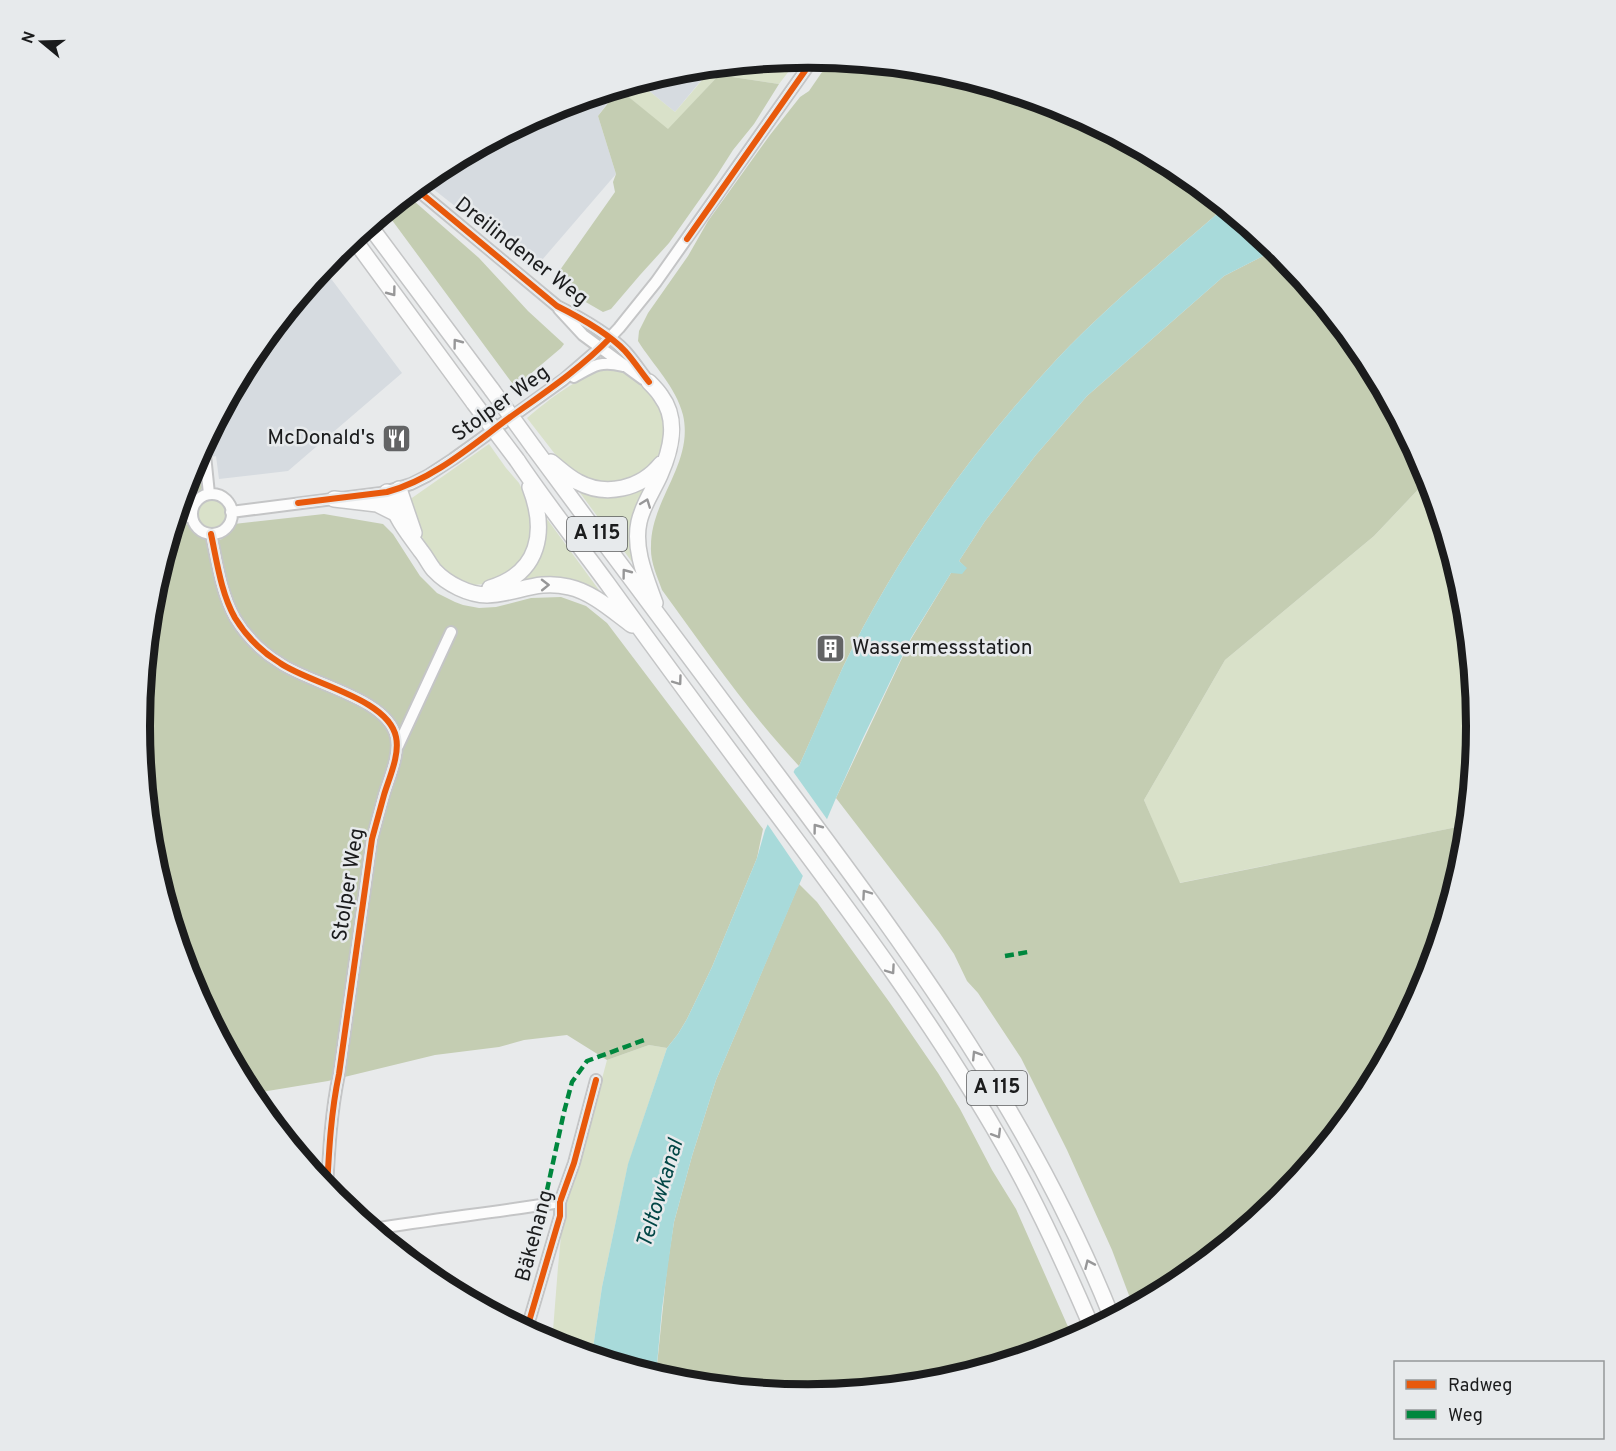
<svg xmlns="http://www.w3.org/2000/svg" width="1616" height="1451" font-family="Overpass,sans-serif">
  <rect width="100%" height="100%" fill="#e8eaeb"/>
  <path fill="#d6dbe0" d="M713 66 675 112 638 82 678 70Z
    M618 88 598 116 616 174 536 267 503 241 497 239 423 181 437 169 552 108Z
    M323 268 402 373 288 471 219 479 216 456 195 461 252 354Z"/>
  <path fill="#d9e1c9" d="M788 59 791 63 789 71 779 84 719 75 668 130 618 88 638 82 675 112 714 66Z
    M606 369H620L626 372 654 397 660 409 663 419 664 433 662 447 655 462 643 473 614 484 586 480 565 467 527 418C551 398 576 378 606 369Z
    M489 444 506 468 519 483 531 508 530 547 509 574 484 584 474 585 454 578 439 565 416 527 409 500Z
    M1428 479 1464 595 1476 726 1467 825 1179 883 1144 800 1225 660 1374 536Z
    M647 480 638 570 607 528 608 526 602 519 600 520 575 486Z
    M196 513a15 15 0 1 1 30 0a15 15 0 1 1-30 0Z
    M539 508 607 601 510 584 519 577Z
    M649 1045 667 1048 628 1165 602 1287 592 1355 552 1343 558 1267 564 1205 580 1161 607 1060Z"/>
  <path fill="#c4cdb2" d="M831 59 939 70 1064 108 1180 170 1225 207C1169 256 1108 305 1057 359 972 450 897 555 843 667 828 700 814 733 799 766 748 712 706 650 662 590 657 576 650 561 651 546 651 499 694 463 683 415 676 387 653 365 638 341L639 331 648 313 688 256 708 221 770 135 800 97 809 91Z
    M719 75 779 84 754 124 733 150 717 175 669 243 640 275 611 309 603 312 558 286 560 270 615 192 613 182 616 174 598 116 619 89 668 129Z
    M406 194 479 258 528 311 564 344 561 348 515 387 386 212Z
    M1275 248 1281 253 1364 354 1426 470 1428 479 1374 536 1225 660 1144 800 1180 883 1467 825 1464 856 1425 982 1364 1097 1280 1198 1179 1282 1133 1306 1112 1250 1067 1150 1021 1058 978 993 967 981 954 954 939 932 836 798 911 639 951 573 966 568 959 561 985 521 1035 456 1087 396 1224 276 1269 253Z
    M200 460 202 488 187 509 181 514 182 522C189 524 203 537 210 543L222 539 234 524 324 514 383 524 393 534 420 576 437 593 455 602 463 605 479 608 496 607 531 598 561 597 586 606 607 623 763 829 757 858 712 967 687 1019 678 1034 667 1048 649 1045 607 1060 567 1035 524 1040 499 1047 435 1055 328 1081 250 1094 190 981 152 856 140 725 152 595 191 469 195 461Z
    M799 884 817 902 890 1003 938 1073 960 1109 992 1170 1016 1209 1073 1338 1063 1343 938 1381 808 1394 677 1381 656 1375 667 1268 674 1222 692 1156 716 1080Z"/>
  <path fill="#a8dada" d="M1225 207 1275 248 1269 253 1224 276 1087 396 1035 456 985 521 959 561 967 568 962 574 951 573 911 638 863 738 836 798 716 1080 692 1156 674 1222 662 1309 656 1375 592 1355 602 1287 628 1164 667 1048 678 1034 687 1019 712 967 757 858 765 830 795 769 799 766C814 733 828 699 843 667 897 555 972 450 1057 359 1108 305 1169 256 1225 207Z"/>
  <path fill="#e8eaeb" d="M792 770 829 822 805 879 766 822Z"/>
  <g fill="none" stroke-linecap="round" stroke-linejoin="round">
    <defs>
      <path id="minor" d="M415 188 557 306C579 317 608 333 625 351 634 361 641 372 649 382
        M559 309 583 335 643 379
        M574 377C593 366 600 360 623 366
        M204 445 209 494
        M192 514a20 20 0 1 1 40 0a20 20 0 1 1-40 0Z
        M231 512 381 493 411 484 427 476 453 459 563 380 600 348 619 328 656 282 814 58
        M176 518 192 516
        M211 534C217 562 221 593 235 618 246 636 262 652 280 663 310 684 388 698 396 737 400 755 389 778 384 795 380 810 376 824 372 839L339 1074C331 1112 329 1150 327 1188
        M398 746 451 632
        M373 1229C435 1219 498 1212 560 1202
        M522 1327 528 1325 560 1216V1202L574 1163 596 1080"/>
      <path id="highway" d="M369 225 492 390
        M353 238 474 403
        M649 382C653 386 658 391 661 396 679 420 671 450 660 475 653 491 643 504 639 522 633 549 646 578 655 603
        M534 448C618 562 703 675 788 789 913 956 1034 1122 1112 1318
        M517 460C545 502 577 542 607 583 659 655 712 727 765 798 849 910 934 1023 1003 1144 1037 1203 1065 1265 1092 1328
        M551 462C560 469 568 477 578 482 606 497 641 489 661 464
        M399 489 414 533
        M387 492C395 517 406 531 421 551 426 557 429 564 434 570 447 584 469 595 487 595 517 594 537 579 569 587 592 592 613 611 632 625
        M334 499 377 504 395 513
        M490 588C540 573 547 531 530 487"/>
    </defs>
    <use href="#minor" stroke="#c4c5c6" stroke-width="14"/>
    <use href="#highway" stroke="#c4c5c6" stroke-width="18"/>
    <use href="#minor" stroke="#fcfcfc" stroke-width="10"/>
    <use href="#highway" stroke="#fcfcfc" stroke-width="15"/>
    <defs>
      <path id="highway-bridge" d="M492 390 534 448
        M474 403 517 460"/>
    </defs>
    <use href="#highway-bridge" stroke="#c4c5c6" stroke-width="18" stroke-linecap="butt"/>
    <use href="#highway-bridge" stroke="#fcfcfc" stroke-width="15"/>
    <path stroke="#00873e" stroke-width="4.5" stroke-dasharray="9 4.5" stroke-linecap="butt" d="M1005 956 1028 952
      M544 1204 564 1112 572 1082 587 1061 644 1040"/>
    <defs>
      <path id="cycleway" d="M415 188 557 306C579 317 608 333 625 351 634 361 641 372 649 382
        M687 239 814 58
        M298 503 387 492C434 479 471 446 509 418 544 393 580 369 610 338
        M211 534C217 562 221 593 235 618 246 636 262 652 280 663 310 684 388 698 396 737 400 755 389 778 384 795 380 810 376 824 372 839L339 1074C331 1112 329 1150 327 1188
        M522 1327 528 1325 560 1216V1202L574 1163 596 1080"/>
    </defs>
    <use href="#cycleway" stroke="#e7eaec" stroke-width="10"/>
    <use href="#cycleway" stroke="#e8590c" stroke-width="6"/>
  </g>
  <defs><path id="oneway-chevron" d="M-2-3.5L2.5 0L-2 3.5" fill="none" stroke-width="1.6" stroke-linecap="round" stroke-linejoin="round" transform="scale(1.5)"/></defs>
  <g stroke="#979798">
    <use href="#oneway-chevron" transform="translate(392 292) rotate(53)"/>
    <use href="#oneway-chevron" transform="translate(457 343) rotate(-127)"/>
    <use href="#oneway-chevron" transform="translate(646 503) rotate(-69)"/>
    <use href="#oneway-chevron" transform="translate(626 573) rotate(-127)"/>
    <use href="#oneway-chevron" transform="translate(545 585) rotate(-1)"/>
    <use href="#oneway-chevron" transform="translate(678 681) rotate(54)"/>
    <use href="#oneway-chevron" transform="translate(817 828) rotate(-127)"/>
    <use href="#oneway-chevron" transform="translate(866 894) rotate(-125)"/>
    <use href="#oneway-chevron" transform="translate(891 970) rotate(55)"/>
    <use href="#oneway-chevron" transform="translate(976 1055) rotate(-122)"/>
    <use href="#oneway-chevron" transform="translate(997 1134) rotate(59)"/>
    <use href="#oneway-chevron" transform="translate(1089 1264) rotate(-114)"/>
  </g>
  <defs>
    <symbol id="restaurant-square" viewBox="-11 -11 22 22"><rect x="-9" y="-9" width="18" height="18" rx="4" fill="#636465" stroke="#e7eaec"/><path d="M-5-6h1v4h1v-4h1v4h1v-4h1v5L-1.5 .5V6h-2V.5L-5-1ZM5-6V6H3V1.5H1.5Q1.5-4 5-6Z" fill="#fff"/></symbol>
    <symbol id="building-square" viewBox="-11 -11 22 22"><rect x="-9" y="-9" width="18" height="18" rx="4" fill="#636465" stroke="#e7eaec"/><path d="M-4-6H4V6H1V3H-1V6H-4ZM-2.5-4.3h1.7v1.8h-1.7ZM.8-4.3h1.7v1.8H.8ZM-2.5-1h1.7V.8h-1.7ZM.8-1h1.7V.8H.8Z" fill="#fff"/></symbol>
  </defs>
  <g fill-rule="evenodd">
    <use href="#restaurant-square" x="380" y="422" width="33" height="33"/>
    <use href="#building-square" x="814" y="632" width="33" height="33"/>
  </g>
  <g text-anchor="middle" dominant-baseline="central" stroke-width="5" stroke-linejoin="round" paint-order="stroke">
    <g fill="#e7eaec" stroke="#585a5b" stroke-width="1.5">
      <rect x="567" y="517" width="60" height="34" rx="4.5"/>
      <rect x="967" y="1071" width="60" height="34" rx="4.5"/>
    </g>
    <g font-size="20" font-weight="bold" fill="#1b1c1d">
      <text x="597" y="534">A 115</text>
      <text x="997" y="1088">A 115</text>
    </g>
    <g font-size="21" fill="#1b1c1d" stroke="#e7eaec">
      <text transform="translate(521 252) rotate(38)">Dreilindener Weg</text>
      <text transform="translate(501 404) rotate(-36)">Stolper Weg</text>
      <text transform="translate(349 885) rotate(-81)">Stolper Weg</text>
      <text transform="translate(535 1236) rotate(-75)">Bäkehang</text>
    </g>
    <g font-size="21" fill="#1b1c1d" stroke="#e7eaec" text-anchor="end">
      <text x="375" y="438">McDonald's</text>
      <text x="852" y="648" text-anchor="start">Wassermessstation</text>
    </g>
    <g font-size="22" font-style="italic" fill="#024646" stroke="#e7eaec">
      <text transform="translate(661 1194) rotate(-73)">Teltowkanal</text>
    </g>
  </g>
  <path d="M0 0H1616V1451H0ZM150 726a658 658 0 1 1 1316 0a658 658 0 1 1-1316 0Z" fill="#e7eaec" fill-rule="evenodd"/>
  <path fill="none" stroke="#1b1c1d" stroke-width="8" d="M150 726a658 658 0 1 1 1316 0a658 658 0 1 1-1316 0Z"/>
  <rect x="1394" y="1361" width="210" height="78" fill="#e7eaec" stroke="#959899" stroke-width="1.5"/>
  <rect x="1406" y="1380" width="30" height="9" fill="#e8590c" stroke="#959899" stroke-width="1.5"/>
  <text x="1448" y="1391" font-size="18" fill="#1b1c1d">Radweg</text>
  <rect x="1406" y="1410" width="30" height="9" fill="#00873e" stroke="#959899" stroke-width="1.5"/>
  <text x="1448" y="1421" font-size="18" fill="#1b1c1d">Weg</text>
  <g transform="translate(42 42) rotate(289)" stroke="#e7eaec" stroke-width="4.5" paint-order="stroke">
  <path d="M0-4.5L10 22L0 15L-10 22Z" fill="#1b1c1d"/>
  <text y="-9" font-size="16" font-weight="bold" text-anchor="middle" fill="#1b1c1d">N</text>
  </g>
</svg>
